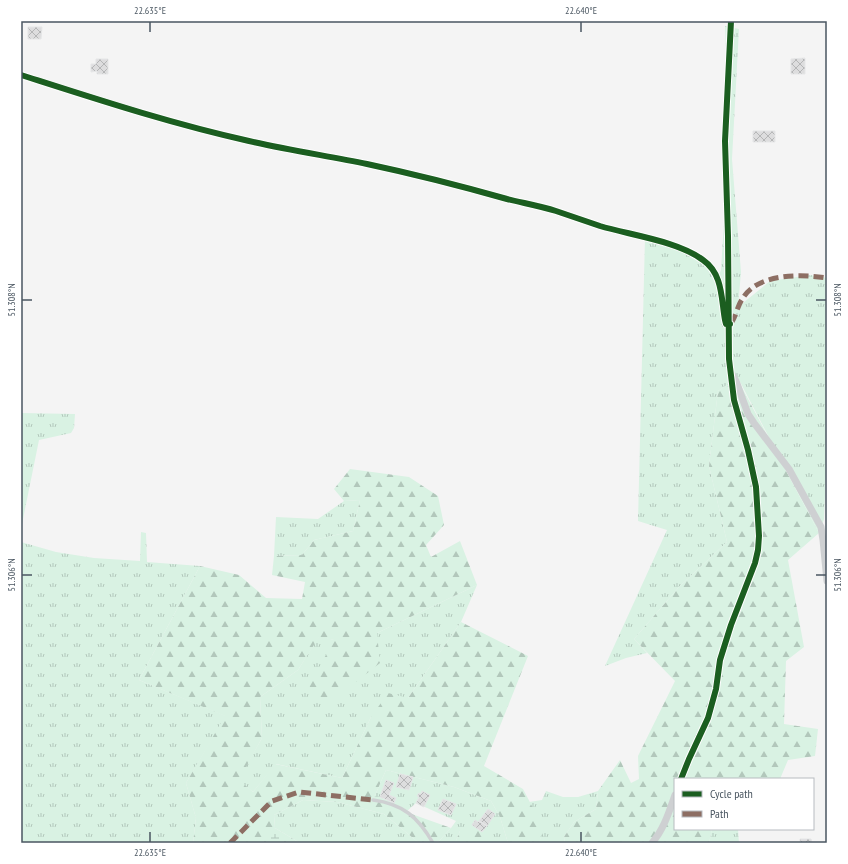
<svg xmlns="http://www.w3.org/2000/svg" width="848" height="864" font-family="'PT Sans Narrow',sans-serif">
  <defs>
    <pattern id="grass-tufts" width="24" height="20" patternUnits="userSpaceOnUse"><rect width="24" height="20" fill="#d9f2e3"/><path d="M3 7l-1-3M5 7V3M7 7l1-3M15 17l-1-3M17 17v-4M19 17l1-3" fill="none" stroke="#b2c7bb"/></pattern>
    <pattern id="forest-firs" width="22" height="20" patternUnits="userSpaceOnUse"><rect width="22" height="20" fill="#d9f2e3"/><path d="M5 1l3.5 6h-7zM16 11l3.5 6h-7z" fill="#b2c7bb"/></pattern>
    <pattern id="wetland-marsh" width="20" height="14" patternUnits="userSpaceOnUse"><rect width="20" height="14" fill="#d9f2e3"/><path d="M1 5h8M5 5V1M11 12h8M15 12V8" fill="none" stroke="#b2c7bb"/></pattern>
    <pattern id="building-cross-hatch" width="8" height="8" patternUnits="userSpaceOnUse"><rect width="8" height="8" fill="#ddddde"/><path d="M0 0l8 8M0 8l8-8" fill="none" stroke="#b5b6b7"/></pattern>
  </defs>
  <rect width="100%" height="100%" fill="#f4f4f4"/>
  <path fill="url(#grass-tufts)" d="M725 26 739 29 732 159 741 272 738 307 770 281 810 275 827 278V449L824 519 819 533 738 378 718 391 709 466 727 542 679 587 634 639 647 653 626 658 605 666 667 530 638 521 645 237 695 255 718 277 721 270 728 156 729 122Z
    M21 413 75 414 74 428 71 433 39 440 21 529Z
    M360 500 353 531 314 540 302 555 274 556 276 517 318 519 344 501Z
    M141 532 146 533 147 562 200 566 139 680 226 716 186 783 196 818 193 843H21V542L56 552 94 558 140 561Z
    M477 585 461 622 408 698 371 717 342 778 276 764 253 792 238 780 262 738 260 697 298 670 319 636 334 640 377 633Z
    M386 770 454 787 491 801 500 817 508 843H479V841L460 831 455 843H439V841L451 828 456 821 416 803 406 812 373 800Z
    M546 791 563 797H578L598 791 596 809 574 822 564 837 565 843H539L543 829 529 802 542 800Z
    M303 800 337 802 384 814 419 843H300L275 828 274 815Z
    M712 829H738L739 843H709Z"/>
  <path fill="url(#forest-firs)" d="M737 378 819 533 788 560 804 647 786 661 784 724 818 729 815 756 788 760 780 779H675V829H712L709 843H565L564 837 574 822 596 809 598 791 620 760 631 783 639 779 638 756 675 681 634 639 679 587 727 542 709 466 718 391Z
    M350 469 409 477 438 496 444 525 426 545 431 557 460 541 477 585 377 633 380 663 327 705 309 686 334 640 319 637 298 670 260 697 262 738 239 780 253 792 275 764 342 778 371 717 388 693 408 698 461 622 528 656 484 766 523 789 544 829 539 843H508L500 817 491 801 454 787 386 770 373 800 387 802 406 812 451 828 439 841 419 843 384 814 337 802 303 800 274 815 275 828 269 843H193L196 818 186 783 225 716 139 680 200 566 239 575 266 598 302 599 305 582 272 575 274 556 302 555 314 540 353 531 360 500 344 501 334 489Z
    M476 829 484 834 479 843H455L460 831Z"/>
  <path fill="url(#wetland-marsh)" d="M275 828 300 843H260Z"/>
  <path fill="url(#building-cross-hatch)" stroke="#e5e6e7" d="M28 27H42L41 39H28Z
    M805 58V74H791V59Z
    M96 59H108V74H97V71L91 72V64H96Z
    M753 131H775V142H753Z
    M400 774 413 777 409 790 396 787Z
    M386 780 394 783 389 795 396 798 394 803 380 797Z
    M422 791 430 795 424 807 416 803 419 797 417 796 419 793 421 794Z
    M443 799 456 804 451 815 438 810Z
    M488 809 495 814 487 826 479 821Z
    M475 820 478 822 479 821 487 826 482 832 472 825Z
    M800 839H811L812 843H800Z"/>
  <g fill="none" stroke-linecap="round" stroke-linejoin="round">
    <path stroke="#ced0d2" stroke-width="3.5" d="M373 800C403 804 418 817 433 843"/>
    <path stroke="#ced0d2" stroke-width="7" d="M21 75C96 99 172 124 249 141 288 150 328 156 367 164 414 174 461 186 507 199 523 203 540 206 556 211 571 216 585 221 600 226 630 235 678 241 703 260 723 274 721 298 725 320L726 324H730
      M732 374 736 381 748 414 754 423 789 469 821 527 823 540 827 581
      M681 779 689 759 708 718 716 689 720 660 731 625 755 563 758 550 759 536 756 487 748 450 734 400 729 359 728 236 725 141 731 21
      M652 843C664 829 669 812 675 795"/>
    <path stroke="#8d6e63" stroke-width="5" stroke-dasharray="10 5" stroke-linecap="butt" d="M731 323C735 319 738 304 743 298 758 273 802 274 827 278
      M230 843 272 801 299 792 373 800"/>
    <defs>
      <path id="cycleway" d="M21 75C96 99 172 124 249 141 288 150 328 156 367 164 414 174 461 186 507 199 523 203 540 206 556 211 571 216 585 221 600 226 630 235 678 241 703 260 723 274 721 298 725 320L726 324H730
        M681 779 689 759 708 718 716 689 720 660 731 625 755 563 758 550 759 536 756 487 748 450 734 400 729 359 728 236 725 141 731 21"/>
    </defs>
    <use href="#cycleway" stroke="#fff" stroke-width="8"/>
    <use href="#cycleway" stroke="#1b5e20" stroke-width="6"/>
  </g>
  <path fill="none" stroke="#4a5661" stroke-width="1.5" d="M150 22V32M581 22V32M22 300H32M816 300H826M22 575H32M816 575H826M150 832V842M581 832V842"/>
  <rect width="848" height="864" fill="none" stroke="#ffffff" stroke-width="44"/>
  <rect x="674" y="778" width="140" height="52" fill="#ffffff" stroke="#b7bbc0"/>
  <rect x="682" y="791" width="20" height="6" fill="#1b5e20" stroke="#b7bbc0"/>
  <text x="710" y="798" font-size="12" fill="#4a5661">Cycle path</text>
  <rect x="682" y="811" width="20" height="6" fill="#8d6e63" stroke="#b7bbc0"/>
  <text x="710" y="818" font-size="12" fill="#4a5661">Path</text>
  <rect x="22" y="22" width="804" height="820" fill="none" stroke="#4a5661" stroke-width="1.5"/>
  <g font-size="10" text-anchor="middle" fill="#4a5661">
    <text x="150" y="14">22.635°E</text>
    <text x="581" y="14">22.640°E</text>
    <text transform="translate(11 300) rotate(-90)" y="4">51.308°N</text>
    <text transform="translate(837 300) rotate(-90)" y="4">51.308°N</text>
    <text transform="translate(11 575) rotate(-90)" y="4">51.306°N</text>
    <text transform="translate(837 575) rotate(-90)" y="4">51.306°N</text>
    <text x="150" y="856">22.635°E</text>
    <text x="581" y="856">22.640°E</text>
  </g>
</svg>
